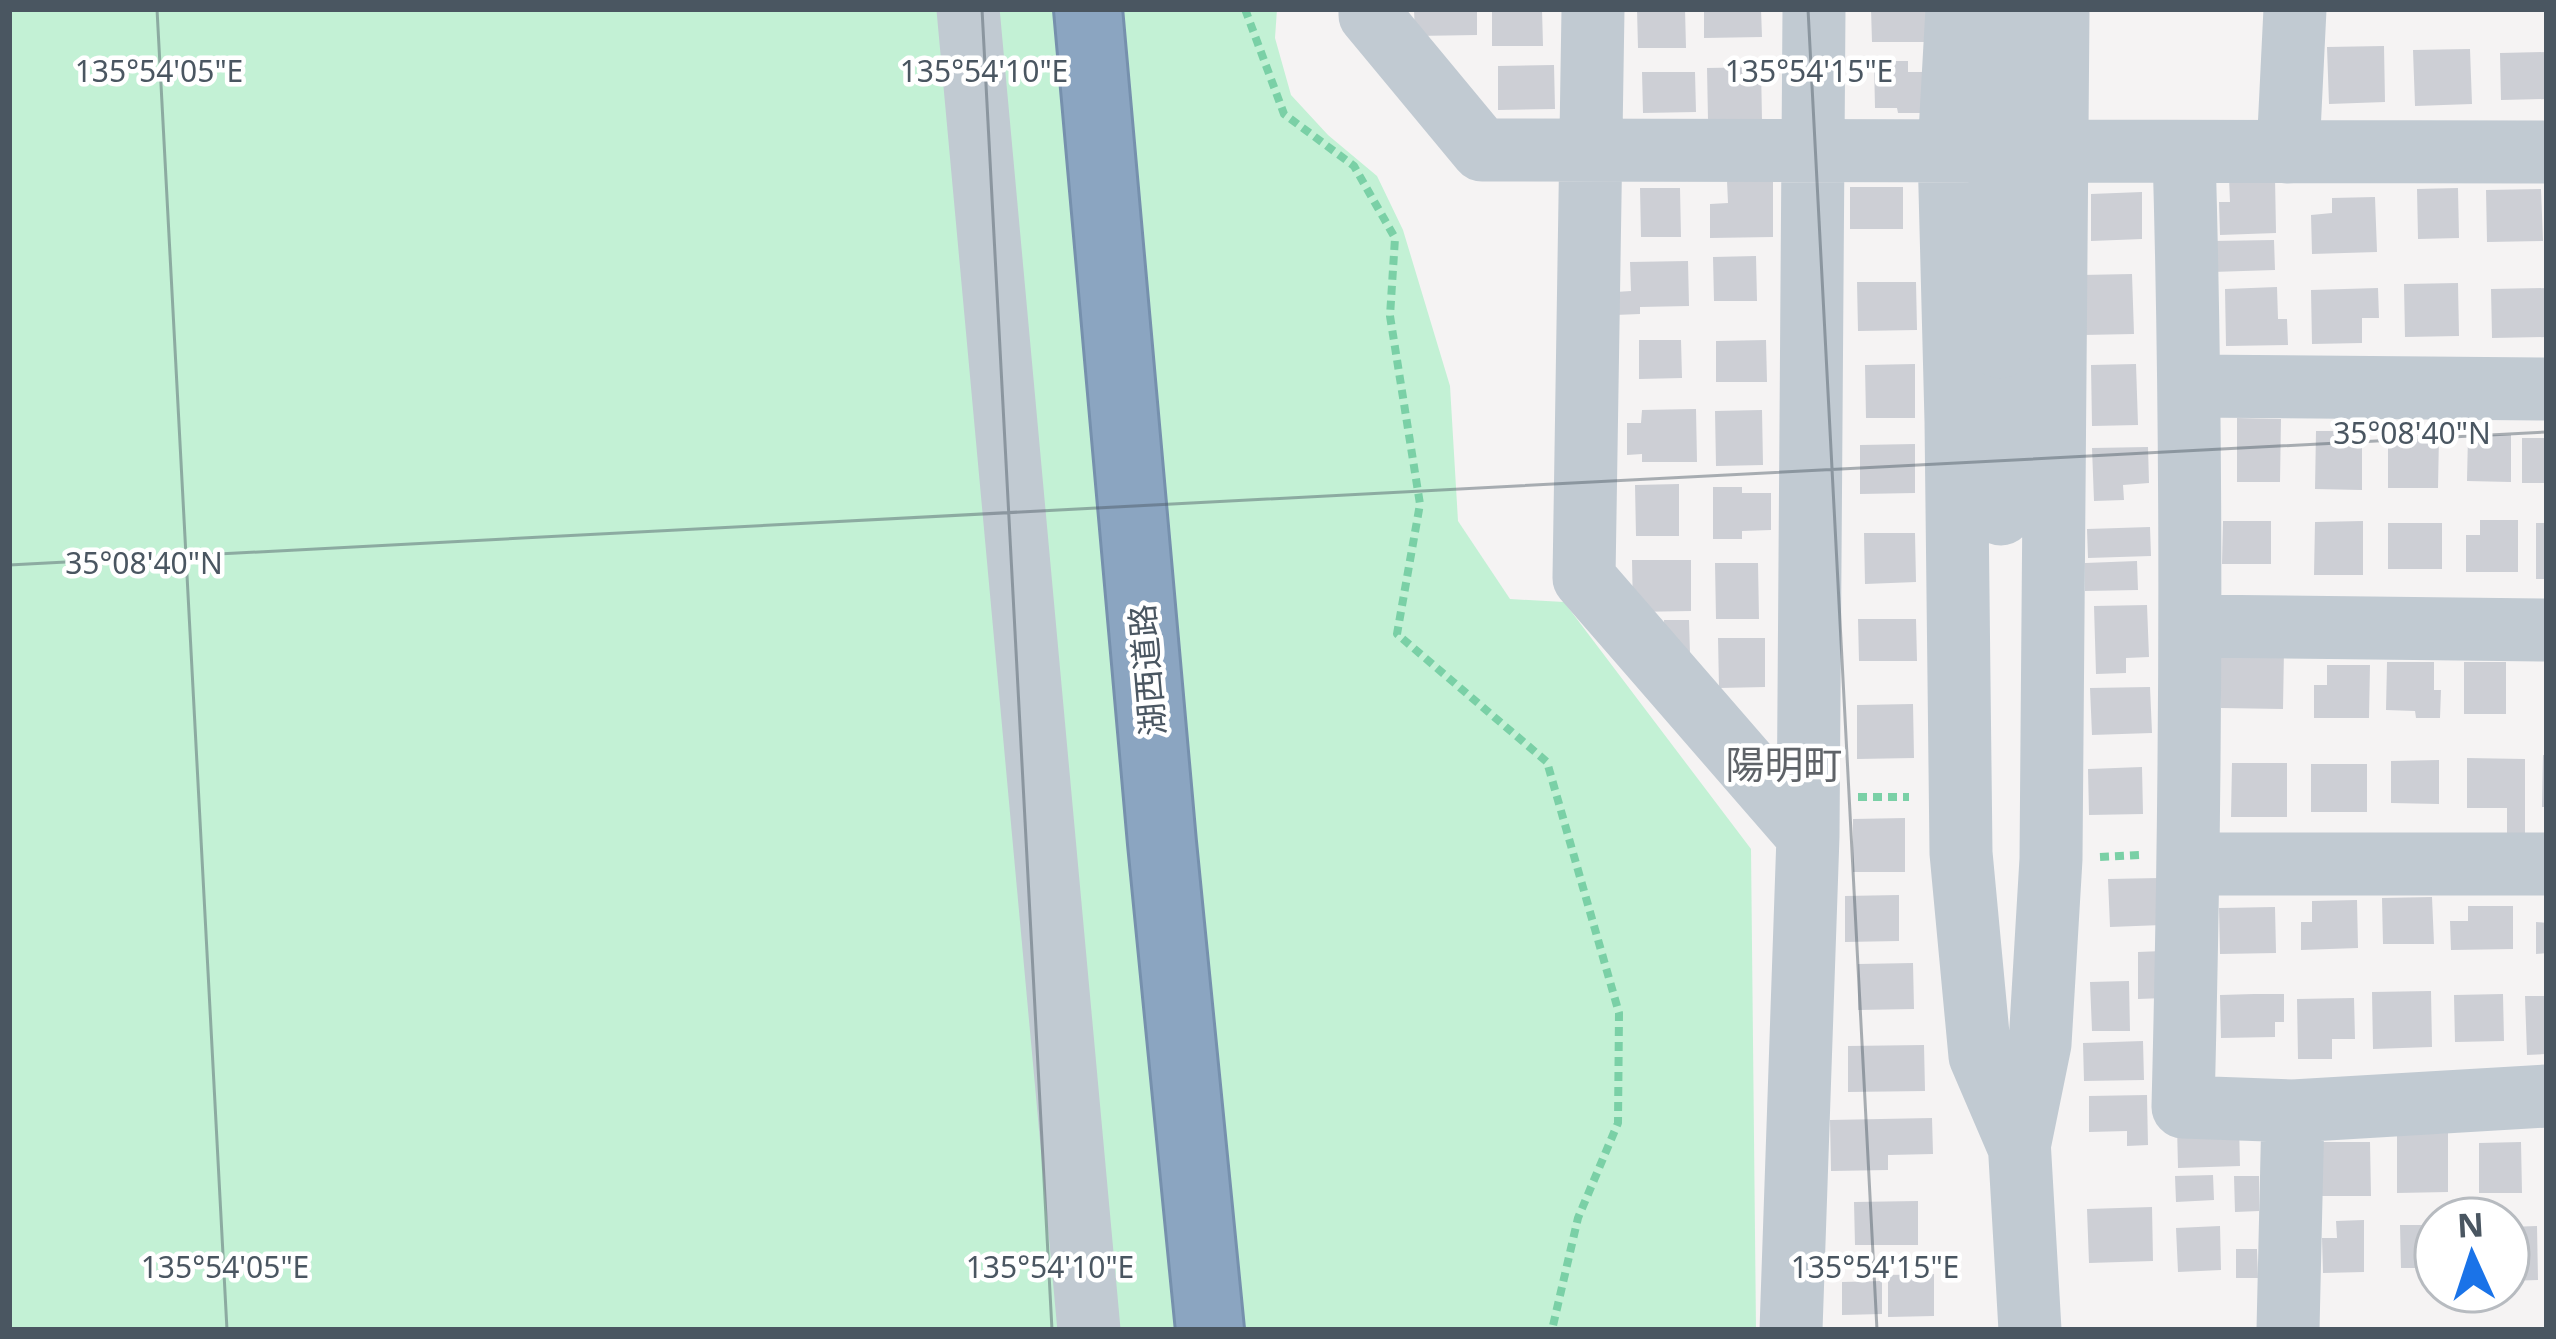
<svg xmlns="http://www.w3.org/2000/svg" width="2556" height="1339" font-family="'Noto Sans','Noto Sans JP',sans-serif">
  <rect width="100%" height="100%" fill="#f5f3f3"/>
  <path fill="#c3f1d5" d="M9 9H1277L1275 38 1291 95 1328 135 1377 176 1403 230 1450 386 1458 521 1510 599 1564 602 1751 849 1756 1330H9Z"/>
  <path fill="#cdcfd5" d="M1414 9H1477V35L1415 36Z
    M1492 9H1542L1543 46H1492Z
    M1637 9H1685L1686 48H1638Z
    M1704 9H1761L1762 37 1704 38Z
    M1871 9H1927L1928 42H1872Z
    M2384 46 2385 102 2329 104 2327 47Z
    M2470 49 2472 104 2415 106 2413 50Z
    M2547 52V99L2501 100 2500 53Z
    M1874 61H1908V72H1925V113H1898L1897 108H1875Z
    M1554 65 1555 109 1498 110V66Z
    M1761 67 1762 120H1708L1707 68Z
    M1642 72H1695L1696 112 1643 113Z
    M2275 177 2276 233 2220 235 2219 202H2230L2229 178Z
    M1773 180V237L1710 238V204L1728 203 1727 181Z
    M1850 187H1903V229H1850Z
    M1640 188H1680L1681 237H1641Z
    M2458 188 2459 238 2418 239 2417 189Z
    M2541 189 2543 241 2487 242 2486 190Z
    M2142 192V239L2091 241V194Z
    M2375 197 2377 252 2312 254 2311 215 2332 213V198Z
    M2274 240 2275 270 2212 272 2211 241Z
    M1756 256 1757 301H1714L1713 257Z
    M1688 261 1689 306 1640 307V314L1615 315V292L1631 291 1630 262Z
    M2132 274 2134 334 2083 335 2081 275Z
    M1857 282H1916L1917 330 1858 331Z
    M2458 283 2459 336 2405 337 2404 284Z
    M2277 287 2278 319H2287L2288 345 2226 346 2225 289Z
    M2378 288 2379 318H2362V343L2312 344 2311 290Z
    M2547 288V337L2492 338 2491 289Z
    M1639 340H1681L1682 378 1639 379Z
    M1766 340 1767 382H1716V341Z
    M1915 364V418H1866L1865 365Z
    M2136 364 2138 425 2092 426 2091 365Z
    M1696 409 1697 462H1642V454L1627 455V423H1641L1642 410Z
    M1762 410 1763 465 1716 466 1715 411Z
    M2346 410H2369V442L2362 441V490L2315 489 2316 431H2346Z
    M2237 418 2281 419 2280 482H2237Z
    M2406 435H2439L2438 488H2388V442H2406Z
    M2468 435H2511V482L2467 481Z
    M2522 438H2547V483H2522Z
    M1915 444V493L1860 494V445Z
    M2148 447 2149 483 2123 485 2124 500 2094 501 2092 448Z
    M1679 484V536H1636L1635 485Z
    M1713 487H1742V493H1771V530L1742 531V539H1713Z
    M2480 520H2518V572H2466V535H2480Z
    M2223 521H2271V564H2222Z
    M2363 521V575H2314L2315 522Z
    M2388 523H2442V569H2388Z
    M2536 523H2547V579H2536Z
    M2150 527 2151 556 2088 558 2087 529Z
    M1864 533H1915L1916 582 1865 584Z
    M1632 560H1691V611L1633 612Z
    M2137 561 2138 590 2085 591V563Z
    M1715 563H1758L1759 619H1716Z
    M2147 605 2149 657 2126 658V673L2096 674 2094 606Z
    M1858 619H1916L1917 661H1859Z
    M1664 620H1689L1690 654 1665 655Z
    M1718 638H1765V687L1719 688Z
    M2221 649H2284L2283 709 2221 708Z
    M2387 662H2434V690H2441L2440 718H2416L2415 711 2386 710Z
    M2464 662H2506V714H2464Z
    M2327 665H2370L2369 718H2314V685H2327Z
    M2150 687 2152 733 2092 735 2090 688Z
    M1913 704 1914 758 1857 759V705Z
    M2543 755H2547V807H2542Z
    M2467 758 2525 759V844H2507V808H2467Z
    M2439 760V804L2391 803V761Z
    M2232 763H2287V817H2231Z
    M2311 764H2367V812H2311Z
    M2142 767 2143 814 2089 815 2088 769Z
    M1905 818V872H1853V819Z
    M2160 878 2162 925 2110 927 2108 879Z
    M1899 895V941L1845 942V896Z
    M2432 897 2434 944H2383L2382 898Z
    M2357 900 2358 948 2301 950V922H2312V901Z
    M2468 906H2513V949L2451 950 2450 921H2468Z
    M2275 907 2276 953 2220 954 2219 908Z
    M2536 922 2547 923V953L2536 954Z
    M2163 951 2164 998 2138 999V952Z
    M1913 963 1914 1009 1858 1010V964Z
    M2129 981 2130 1031H2092L2090 982Z
    M2431 991 2432 1047 2373 1049 2372 992Z
    M2254 994H2284V1022H2275V1037L2221 1038 2220 995Z
    M2503 994 2504 1041 2455 1042 2454 995Z
    M2525 996H2547V1054L2527 1055Z
    M2354 998 2355 1039H2332V1059H2298L2297 999Z
    M2143 1041 2144 1080 2084 1081 2083 1043Z
    M1924 1045 1925 1091 1848 1092V1046Z
    M2147 1095 2148 1145 2127 1146V1131L2089 1132V1096Z
    M1932 1118 1933 1154 1888 1155V1170L1831 1171 1830 1120Z
    M2239 1125 2240 1166 2178 1168 2177 1126Z
    M2448 1133V1192L2397 1193V1134Z
    M2316 1142H2370L2371 1196H2317Z
    M2521 1142 2522 1193H2479V1143Z
    M2213 1175 2214 1200 2176 1202 2175 1176Z
    M2234 1176H2259V1211L2235 1212Z
    M1918 1201V1245H1855L1854 1202Z
    M2152 1207 2153 1261 2089 1263 2087 1209Z
    M2364 1220V1272L2323 1273 2322 1238H2337L2336 1221Z
    M2400 1225H2436V1268H2401Z
    M2220 1226 2221 1270 2178 1272 2176 1228Z
    M2537 1226 2538 1280 2508 1281V1227Z
    M2236 1249H2257L2258 1278H2236Z
    M1934 1274V1316L1888 1317V1275Z
    M1882 1281V1314L1842 1315V1282Z"/>
  <g fill="none" stroke-linecap="round" stroke-linejoin="round">
    <defs>
      <path id="highway" d="M1088 9 1162 843 1210 1330"/>
    </defs>
    <use href="#highway" stroke="#7690ad" stroke-width="72"/>
    <path stroke="#7ad0a6" stroke-width="8" stroke-dasharray="9 6" stroke-linecap="butt" d="M1245 9 1284 114 1354 166 1395 238 1390 316 1420 504 1397 634 1547 762 1619 1013 1618 1123 1578 1218 1552 1330
      M1858 797H1909
      M2100 857 2139 855"/>
    <path stroke="#c1cad2" stroke-width="63" d="M968 9 1089 1330
      M1370 9V15L1482 150 2547 152
      M1593 9 1584 578 1808 836
      M1957 9 1949 151 1956 421 1961 853 1980 1056 2019 1147
      M2184 152C2193 470 2191 789 2183 1107L2293 1111 2547 1096
      M2288 152 2295 9
      M2000 347 2001 514
      M2190 386 2547 389
      M2191 626 2547 630
      M2189 864H2547
      M2017 1105 2030 1330
      M2019 1147 2040 1044 2051 859 2058 9
      M1791 1330 1808 836 1814 9
      M2288 1330 2293 1111"/>
    <use href="#highway" stroke="#8ba5c1" stroke-width="66"/>
    <path stroke="#c1cad2" stroke-width="63" d="M2000 347V9"/>
  </g>
  <path fill="none" stroke="#4a5661" stroke-width="3" stroke-opacity="0.45" d="M157 9 227 1330M982 9 1052 1330M1808 9 1877 1330M9 565 2547 432"/>
  <g text-anchor="middle" dominant-baseline="central" stroke-width="9" stroke-linejoin="round" paint-order="stroke">
    <g font-size="33" fill="#4a5661" stroke="#fff">
      <text transform="translate(1147 670) rotate(-95)">湖西道路</text>
    </g>
    <g font-size="39" fill="#5f6368" stroke="#fff">
      <text x="1784" y="763">陽明町</text>
    </g>
  </g>
  <g font-size="30" text-anchor="middle" fill="#4a5661" stroke="#fff" stroke-width="9" stroke-linejoin="round" paint-order="stroke">
    <text x="159" y="82">135°54'05"E</text>
    <text x="984" y="82">135°54'10"E</text>
    <text x="1809" y="82">135°54'15"E</text>
    <text x="2412" y="444">35°08'40"N</text>
    <text x="144" y="574">35°08'40"N</text>
    <text x="225" y="1278">135°54'05"E</text>
    <text x="1050" y="1278">135°54'10"E</text>
    <text x="1875" y="1278">135°54'15"E</text>
  </g>
  <rect width="2556" height="1339" fill="none" stroke="#4a5661" stroke-width="24"/>
  <g transform="translate(2472 1255) rotate(357)"><circle r="57" fill="#ffffff" stroke="#b7bbc0" stroke-width="3"/>
  <path d="M0-9L21 45L0 30L-21 45Z" fill="#1a73e8"/>
  <text y="-18" font-size="33" font-weight="bold" text-anchor="middle" fill="#4a5661">N</text>
  </g>
</svg>
